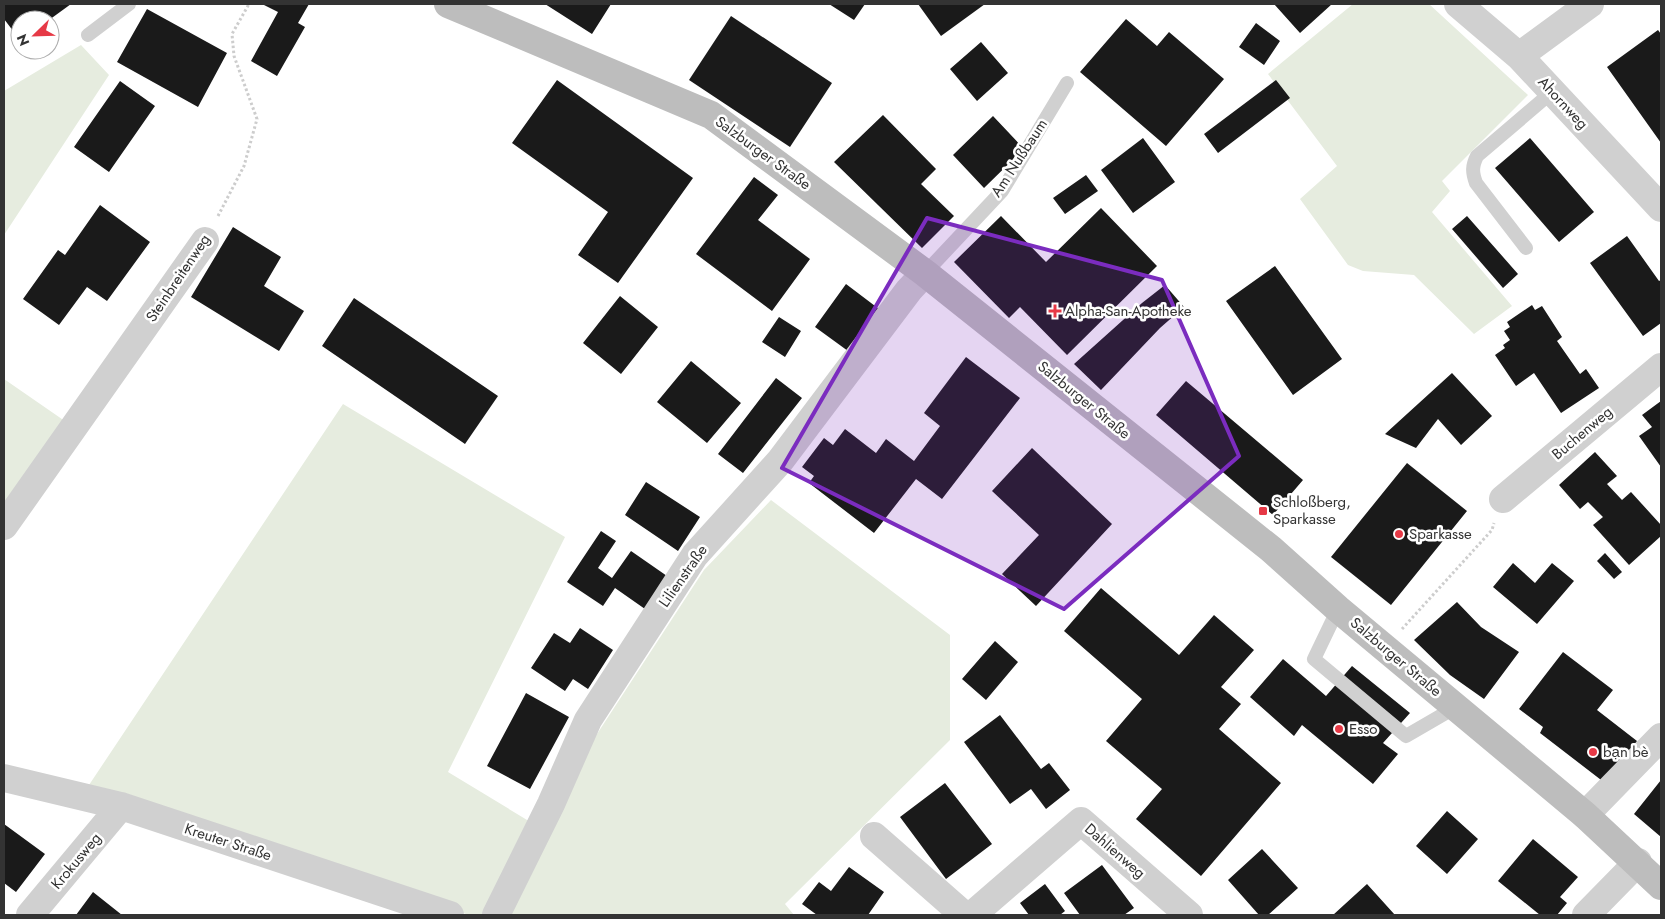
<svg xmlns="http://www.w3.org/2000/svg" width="1665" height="919" font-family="Jost,sans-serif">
  <rect width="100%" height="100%" fill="#fff"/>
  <path fill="#e6ecdf" d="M1353 4H1429L1528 95 1442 181 1450 191 1432 212 1512 306 1474 334 1414 275 1363 271 1348 265 1300 199 1337 166 1268 74Z
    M81 45 109 75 4 235V91Z
    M4 379 72 426 4 523Z
    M343 404 565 537 448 772 537 826 704 570 771 500 950 635V740L785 904 794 915H469L85 791Z"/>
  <path fill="#1a1a1a" d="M4 4H71L49 20H20V40L4 19Z
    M262 4H309L298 23 305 27 277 76 251 61 278 12Z
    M545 4H611L592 34Z
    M829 4H865L854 20Z
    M918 4H985L941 36Z
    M1274 4H1332L1300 33Z
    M147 9 227 53 198 107 117 62Z
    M731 16 832 83 790 147 689 80Z
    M1126 19 1157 46 1169 32 1224 79 1166 146 1080 72Z
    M1256 23 1280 41 1264 65 1239 47Z
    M1658 30 1661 34V143L1607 67Z
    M981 42 1008 73 977 101 950 69Z
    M557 80 693 178 618 283 578 255 608 212 512 143Z
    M1276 80 1290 98 1218 153 1204 134Z
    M120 81 155 106 109 172 74 147Z
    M883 115 936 169 921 184 954 216 922 248 834 162Z
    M993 116 1024 149 984 188 953 155Z
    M1143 138 1175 182 1133 213 1101 170Z
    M1530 138 1594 212 1559 242 1495 168Z
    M1086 175 1098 191 1065 214 1053 198Z
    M754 177 778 195 758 220 810 259 772 311 696 254Z
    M100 205 150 242 107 301 87 287 59 325 23 299 58 250 65 255Z
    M1101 208 1157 266 1067 355 1020 307 1009 318 954 262 1001 216 1046 262Z
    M1467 216 1518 274 1503 288 1452 229Z
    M233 227 281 257 264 286 304 311 279 351 191 297Z
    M1627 236 1659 281 1661 280V323L1643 336 1590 263Z
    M1275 266 1342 359 1293 395 1226 301Z
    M846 284 879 309 848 351 815 327Z
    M1165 285 1184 307 1160 328 1101 390 1074 364 1142 303Z
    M620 296 658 327 621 374 583 343Z
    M354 298 498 396 465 444 322 346Z
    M1532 305 1535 310 1542 306 1562 337 1557 341 1580 374 1586 369 1599 388 1561 413 1534 373 1516 386 1495 355 1505 348 1503 345 1510 340 1504 331 1510 327 1507 322Z
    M779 317 801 331 785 357 762 342Z
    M966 357 1020 398 942 499 916 479 874 533 809 483 814 476 802 467 824 438 833 445 845 429 876 453 886 439 914 461 940 426 924 413Z
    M691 361 741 403 707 443 657 402Z
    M1452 373 1492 416 1461 445 1438 419 1416 448 1385 434Z
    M776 378 802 398 743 473 718 454Z
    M1186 381 1303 480 1273 515 1156 415Z
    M1661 401V467L1639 436 1652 427 1642 415Z
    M1032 448 1112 524 1036 606 1002 574 1039 535 992 491Z
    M1595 452 1617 476 1607 484 1622 500 1631 492 1661 525V536L1629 565 1593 525 1603 517 1588 502 1580 509 1559 485Z
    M1407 463 1467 511 1391 605 1331 557Z
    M646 482 700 517 678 551 625 515Z
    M601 531 616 541 598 568 612 578 631 551 667 576 645 609 615 588 603 606 567 582Z
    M1605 553 1622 572 1614 579 1597 561Z
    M1513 563 1535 583 1552 563 1574 581 1537 624 1493 587Z
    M1101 588 1179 655 1214 615 1254 650 1221 687 1241 704 1219 729 1281 783 1201 876 1136 819 1162 789 1106 741 1142 699 1064 631Z
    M1457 602 1481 627 1519 652 1484 699 1450 675 1414 640Z
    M580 628 613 650 588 689 573 679 565 691 531 668 554 633 570 643Z
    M995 641 1018 662 986 700 962 679Z
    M1563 652 1613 690 1597 710 1637 741 1605 783 1540 733 1543 727 1519 709Z
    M1283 659 1326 696 1352 666 1410 713 1383 743 1398 754 1373 784 1302 725 1294 736 1250 697Z
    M526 693 569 717 530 789 487 766Z
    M1000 715 1041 769 1049 763 1070 790 1046 809 1031 789 1010 804 964 742Z
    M1661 780V837L1634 814Z
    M945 783 992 844 946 879 900 817Z
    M1447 811 1478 839 1447 874 1416 846Z
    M4 824 45 854 16 892 4 883Z
    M1533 839 1578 877 1560 897 1567 903 1557 915H1540L1498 881Z
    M1262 849 1298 888 1268 915H1259L1228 880Z
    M1102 865 1134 908 1124 915H1080L1064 893Z
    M849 867 884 892 868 915H817L802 904 819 882 831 891Z
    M1045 884 1065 911 1060 915H1029L1020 903Z
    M1367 884 1395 915H1333Z
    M93 892 122 915H76Z"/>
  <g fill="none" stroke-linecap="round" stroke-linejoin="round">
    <path stroke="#cdcdcd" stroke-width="3" stroke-dasharray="2.5 2.5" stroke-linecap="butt" d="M218 216 244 166 257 119 234 56 232 34 249 4
      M1402 629 1492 530 1494 523"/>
    <path stroke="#d0d0d0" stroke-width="14" d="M88 35 129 4
      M1526 248 1476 183C1472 172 1472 166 1477 156L1552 92
      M925 273 1002 191 1067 83
      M1338 609 1314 659 1406 736 1456 707"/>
    <path stroke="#d0d0d0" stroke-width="28" d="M1458 4 1519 56 1661 208
      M1519 56 1590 4
      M1503 499 1661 367
      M4 526 205 241
      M4 778 121 806 450 915
      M1585 815 1661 737
      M874 836 964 915
      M30 915 121 806
      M496 915 551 804 588 720 695 555 780 461 909 290 925 273
      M972 915 1081 821 1189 915
      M1586 915 1638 862"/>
    <path stroke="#bdbdbd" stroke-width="28" d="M448 4 711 115 925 273 1271 549 1338 609 1585 815 1661 886"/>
  </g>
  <path fill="#7b2cbf" fill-opacity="0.2" stroke="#7b2cbf" stroke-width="4" stroke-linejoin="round" d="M927 218 1162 280 1239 456 1064 609 782 468Z"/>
  <g fill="#e63946" stroke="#fff" stroke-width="2">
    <path d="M1052.5 303.5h5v5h5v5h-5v5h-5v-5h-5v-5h5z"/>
    <rect x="1258" y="506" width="10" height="10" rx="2.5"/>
    <circle cx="1399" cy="534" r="5"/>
    <circle cx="1339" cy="729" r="5"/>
    <circle cx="1593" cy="752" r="5"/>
  </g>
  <g text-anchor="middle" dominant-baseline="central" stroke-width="5" stroke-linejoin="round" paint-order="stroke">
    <g font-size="15" fill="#333" stroke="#fff">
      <text transform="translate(1563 103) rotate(47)">Ahornweg</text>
      <text transform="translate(763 153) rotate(36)">Salzburger Straße</text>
      <text transform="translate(1019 158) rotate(-57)">Am Nußbaum</text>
      <text transform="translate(178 278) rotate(-56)">Steinbreitenweg</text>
      <text transform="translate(1084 400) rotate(39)">Salzburger Straße</text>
      <text transform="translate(1582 433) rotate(-40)">Buchenweg</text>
      <text transform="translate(683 576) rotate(-55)">Lilienstraße</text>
      <text transform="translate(1396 657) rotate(40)">Salzburger Straße</text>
      <text transform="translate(228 842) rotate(18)">Kreuter Straße</text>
      <text transform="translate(1115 851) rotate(41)">Dahlienweg</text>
      <text transform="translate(76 861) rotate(-50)">Krokusweg</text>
    </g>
    <g font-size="15" fill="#333" stroke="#fff" text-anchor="start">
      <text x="1065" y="311">Alpha-San-Apotheke</text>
      <text x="1273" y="502">Schloßberg,<tspan x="1273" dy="17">Sparkasse</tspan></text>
      <text x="1409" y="534">Sparkasse</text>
      <text x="1349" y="729">Esso</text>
      <text x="1603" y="752">bạn bè</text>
    </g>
  </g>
  <rect width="1665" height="919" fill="none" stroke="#333333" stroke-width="10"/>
  <g transform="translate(35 35) rotate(247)"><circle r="24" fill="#ffffff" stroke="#adadad"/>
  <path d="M0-4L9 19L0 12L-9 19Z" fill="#e63946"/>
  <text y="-8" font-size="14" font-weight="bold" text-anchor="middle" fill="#333333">N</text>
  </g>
</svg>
